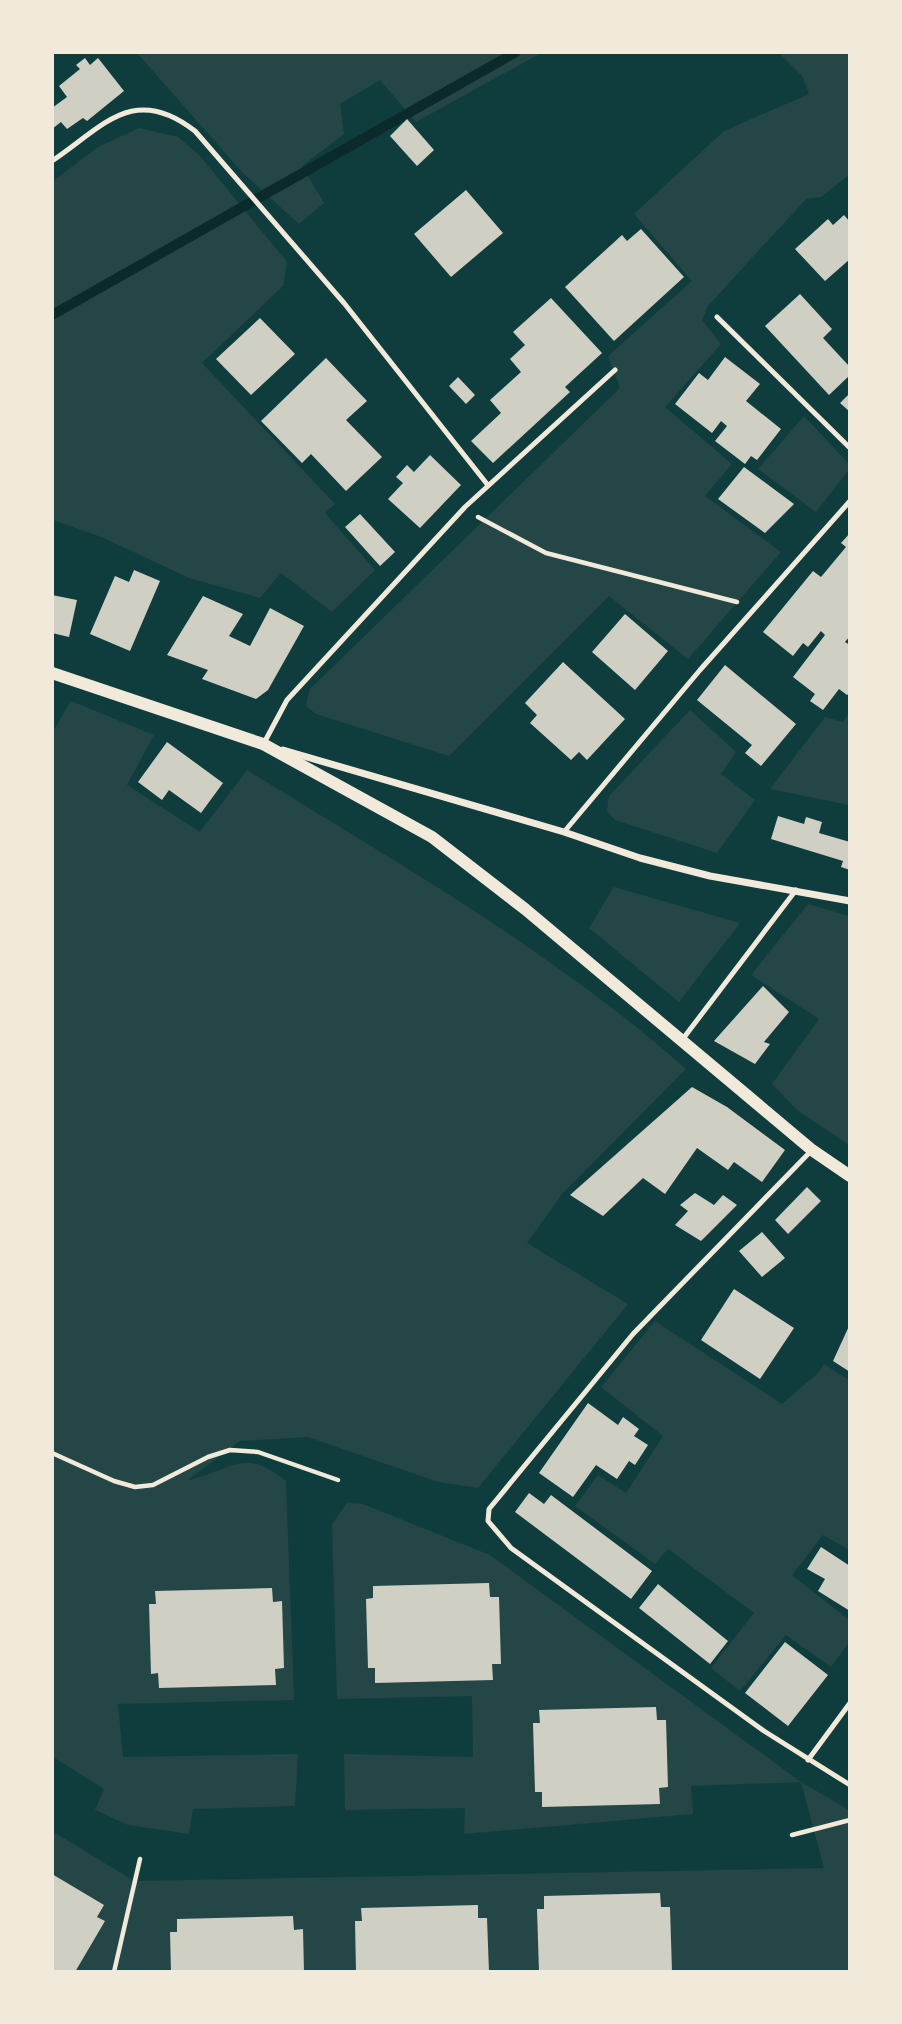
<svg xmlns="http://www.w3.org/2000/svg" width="902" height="2024" font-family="'IBM Plex Sans',sans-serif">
  <rect width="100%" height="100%" fill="#0f3d3e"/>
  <path fill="#244646" d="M137 53H541L416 122 380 80 340 104 344 134 302 166 324 203 299 224 242 172Z
    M779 53H849V175L821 197 806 199 708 306 702 320 721 344 665 407 732 464 705 496 781 552 688 659 609 596 449 756 316 714 306 706 310 689 620 388 608 356 692 281 634 214 724 131 809 94 803 77Z
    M139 128 178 137 200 156 287 262 283 286 202 363 335 504 325 513 375 570 332 612 281 573 260 598 189 578 104 538 53 520V181L98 147Z
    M804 416 849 464V470L816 512 758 469Z
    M71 701 154 735 127 785 200 832 247 770C397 863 554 952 686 1069L562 1194 527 1243 628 1304 478 1488 438 1482 308 1437 240 1441 188 1480C230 1472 243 1445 286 1481L294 1700 118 1704 123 1757 298 1754 295 1806 193 1809 189 1834 128 1825 95 1810 104 1789 53 1757 52 733Z
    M690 710 736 752 721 774 755 800 717 853 615 820 607 811 609 796Z
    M849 713V805L770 789 825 717 843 722Z
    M614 887 740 923 679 1002 589 928Z
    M808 904 849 916V1145L797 1110 772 1084 819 1019 751 975Z
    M655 1321 782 1404 819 1372 824 1364 849 1380V1550L823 1535 792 1575 849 1620V1642L831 1667 786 1635 740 1691 711 1668 754 1613 668 1549 655 1564 575 1506 598 1475 626 1493 663 1436 601 1387Z
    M347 1503 363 1504 490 1555 801 1782 849 1810V1971H53L52 1831 134 1881 824 1868 801 1782 691 1786 693 1814 464 1834 465 1808 345 1810 344 1754 473 1757 472 1696 337 1699 332 1524Z"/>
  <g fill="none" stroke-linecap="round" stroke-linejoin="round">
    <path stroke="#0a2a2b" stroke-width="10" d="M52 315 516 52"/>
  </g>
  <path fill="#cfcfc3" d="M85 58 90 65 98 58 124 91 87 121 83 118 67 129 61 122 52 129V108L67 97 59 86 80 69 76 65Z
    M407 119 434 150 417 166 390 136Z
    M466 190 503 233 451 277 414 234Z
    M844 215 850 222V259L825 281 795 249 828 219 833 225Z
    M641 229 684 277 614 341 565 287 622 235 627 241Z
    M800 294 832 329 823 338 850 367V375L829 395 765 326Z
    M551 298 602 353 565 387 570 392 493 463 471 441 501 413 490 400 521 372 510 359 525 345 513 332Z
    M260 318 295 354 251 395 216 359Z
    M725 357 760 384 746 401 781 429 757 460 751 456 745 464 715 441 727 426 721 421 712 433 675 404 699 373 708 380Z
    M326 358 367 401 346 420 382 457 346 491 311 454 302 463 261 421Z
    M458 377 475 395 466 404 449 386Z
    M850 393V412L840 403Z
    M430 455 461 485 420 528 388 499 403 483 396 477 407 465 414 472Z
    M744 467 794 504 765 533 718 499Z
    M360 514 395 552 380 566 345 527Z
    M850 533V636L845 642 850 645V693L847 695 839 689 823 710 810 701 815 694 793 677 825 635 821 631 808 647 803 643 793 656 763 632 813 571 821 577 846 547 841 543Z
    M134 570 160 581 130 651 90 634 115 576 129 582Z
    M52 595 77 600 69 637 52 633Z
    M203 596 243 614 229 636 250 646 270 608 304 626 268 690 256 699 202 679 208 670 167 655Z
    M625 614 668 651 635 690 592 652Z
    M563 662 625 719 587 760 579 752 571 760 530 723 537 715 525 703Z
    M725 665 796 724 761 766 745 753 752 745 697 700Z
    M167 742 223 783 201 813 169 790 162 800 138 782Z
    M778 816 804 824 806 817 822 822 819 833 850 842V870L841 867 843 861 771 839Z
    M763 986 789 1012 764 1042 770 1044 755 1064 714 1041Z
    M692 1087 727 1107 785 1150 762 1182 734 1162 728 1170 697 1148 665 1194 643 1178 603 1216 570 1195Z
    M807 1187 821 1201 788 1234 775 1220Z
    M695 1193 714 1205 723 1195 737 1205 701 1241 675 1225 688 1211 680 1205Z
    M762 1232 785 1258 762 1277 739 1251Z
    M734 1289 794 1328 760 1379 701 1340Z
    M850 1324V1372L833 1361Z
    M588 1403 618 1425 623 1417 639 1429 634 1436 648 1445 635 1465 629 1461 617 1479 596 1465 573 1497 539 1473Z
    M529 1493 544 1504 551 1495 652 1571 631 1599 515 1512Z
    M821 1547 850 1566V1611L818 1591 825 1579 807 1569Z
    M489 1583 490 1597H499L501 1664H492L493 1680 375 1683V1668H368L366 1599 373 1598V1586Z
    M658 1584 728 1641 710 1664 639 1608Z
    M272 1588 273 1602 282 1601 284 1668 275 1669 276 1685 159 1688 158 1673 151 1674 149 1604H156L155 1591Z
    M785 1642 828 1675 788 1726 745 1693Z
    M656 1707 657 1720H666L668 1787 659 1788 660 1804 542 1807V1792H535L533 1723H540L539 1710Z
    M52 1874 104 1905 97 1917 105 1921 75 1972H52Z
    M660 1893 661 1907H670L672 1972H539L537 1909H544V1896Z
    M478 1905V1918H487L489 1972H356L355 1921H362L361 1908Z
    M293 1916 294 1930 303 1929 304 1972H171L170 1932H177V1919Z"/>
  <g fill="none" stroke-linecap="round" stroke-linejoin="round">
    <path stroke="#f1e9da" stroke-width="4.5" d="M478 517 546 553 737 602
      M52 1453 114 1481 135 1487 153 1485 208 1457 230 1450 258 1452 338 1480
      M792 1835 850 1820
      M114 1972 140 1859"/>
    <path stroke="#f1e9da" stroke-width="5" d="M52 161C103 127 133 83 195 131L344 303 487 484
      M717 317 850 448
      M264 743 287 700 465 507 615 370
      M564 832 700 670 850 501
      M682 1040 796 890
      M812 1150 633 1334 489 1509 488 1521 511 1548 764 1731 850 1785
      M808 1760 850 1703"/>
    <path stroke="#f1e9da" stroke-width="7" d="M283 750 564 832 640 858 710 876 850 901"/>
    <path stroke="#f1e9da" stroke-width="12" d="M52 673 263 744 432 837 525 909 812 1150 850 1176"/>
  </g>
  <rect width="902" height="2024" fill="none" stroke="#f1e9da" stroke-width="108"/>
</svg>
